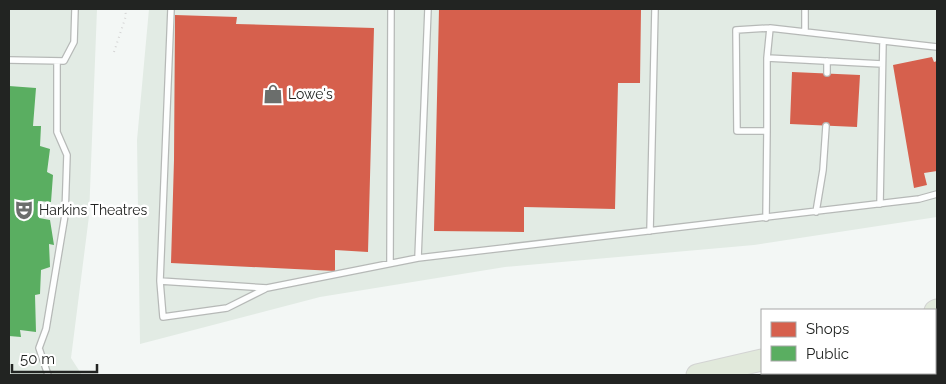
<svg xmlns="http://www.w3.org/2000/svg" width="946" height="384" font-family="Raleway,sans-serif">
  <rect width="100%" height="100%" fill="#f3f7f5"/>
  <path fill="#e2ebe4" d="M9 9H97L89 216 71 358 82 375H9Z
    M149 9H937V217L754 245 505 267 320 297 140 344 137 140Z"/>
  <path fill="#d6604d" d="M439 9H641L640 83H618L615 209 524 207V232L434 231Z
    M175 15 237 17 236 24 374 28 368 252 335 250V271L171 263 174 160Z
    M932 57 934 62 937 61V171L924 173 927 185 914 188 893 65Z
    M792 72 860 75 857 127 790 124Z"/>
  <path fill="#5aae61" d="M9 86 36 88 33 126H41L40 146 50 149 47 172 53 175 51 202 38 201 39 218 50 220 54 245 49 244 50 267 41 270 40 294 35 295 36 332 20 330 21 337 9 336Z"/>
  <g fill="none" stroke-linecap="round" stroke-linejoin="round">
    <defs>
      <path id="lane" d="M171 9 160 281 163 317 227 308 265 289
        M770 28 937 47
        M805 32V9
        M767 58 882 64
        M9 60 64 61 74 42 75 9
        M827 73V61
        M880 204 883 42
        M816 212 823 170 826 126
        M766 218 767 131H737L736 30 770 28 767 58V131
        M650 231 655 9
        M418 258 428 9
        M390 263 391 9
        M160 281 267 288 418 258 919 199 937 194
        M48 375 39 348 46 329 65 215 67 155 57 132V61"/>
      <path id="highway" d="M935 311 937 310
        M697 375 762 360
        M915 375 926 373"/>
    </defs>
    <use href="#lane" stroke="#b6b9b7" stroke-width="8"/>
    <use href="#highway" stroke="#d3d4d3" stroke-width="23"/>
    <path stroke="#d4d4d4" stroke-width="2" stroke-dasharray="1 4" stroke-linecap="butt" d="M114 52 126 16 125 9"/>
    <use href="#lane" stroke="#fdfefe" stroke-width="5.5"/>
    <use href="#highway" stroke="#e1e9db" stroke-width="21"/>
  </g>
  <defs>
    <symbol id="shop-bare" viewBox="-9 -9 18 18"><path d="M-5-2.5h2.3a2.7 3.5 0 0 1 5.4 0H5L5.5 6h-11ZM-1.5-2.5h3a1.5 2.3 0 0 0-3 0Z" fill="#6b6e6c" stroke="#fff" stroke-width="2.5" paint-order="stroke"/></symbol>
    <symbol id="theatre-bare" viewBox="-9 -9 18 18"><path d="M-5-5.5Q0-4 5-5.5V0Q5 5 0 6Q-5 5-5 0ZM-3.3-2.5H-1v1.5H-3.3ZM1-2.5H3.3v1.5H1ZM-2.8 1Q0 5.5 2.8 1Z" fill="#6b6e6c" stroke="#fff" stroke-width="2.5" paint-order="stroke"/></symbol>
  </defs>
  <g fill-rule="evenodd">
    <use href="#shop-bare" x="259" y="80" width="28" height="28"/>
    <use href="#theatre-bare" x="10" y="196" width="28" height="28"/>
  </g>
  <g text-anchor="middle" dominant-baseline="central" stroke-width="5" stroke-linejoin="round" paint-order="stroke">
    <g font-size="14" fill="#222422" stroke="#fff" text-anchor="start">
      <text x="288" y="94">Lowe's</text>
      <text x="39" y="210">Harkins Theatres</text>
    </g>
  </g>
  <rect width="946" height="384" fill="none" stroke="#222422" stroke-width="20"/>
  <rect x="761" y="309" width="175" height="65" fill="#ffffff" stroke="#a7a7a7"/>
  <rect x="771" y="322" width="25" height="15" fill="#d6604d" stroke="#a7a7a7"/>
  <text x="806" y="334" font-size="15" fill="#222422">Shops</text>
  <rect x="771" y="346" width="25" height="15" fill="#5aae61" stroke="#a7a7a7"/>
  <text x="806" y="359" font-size="15" fill="#222422">Public</text>
  <path d="M12 364v8h85v-8" fill="none" stroke="#222422" stroke-width="2.5"/>
  <text x="20" y="364" font-size="15" fill="#222422" stroke="#ffffff" stroke-width="4" paint-order="stroke">50 m</text>
</svg>
